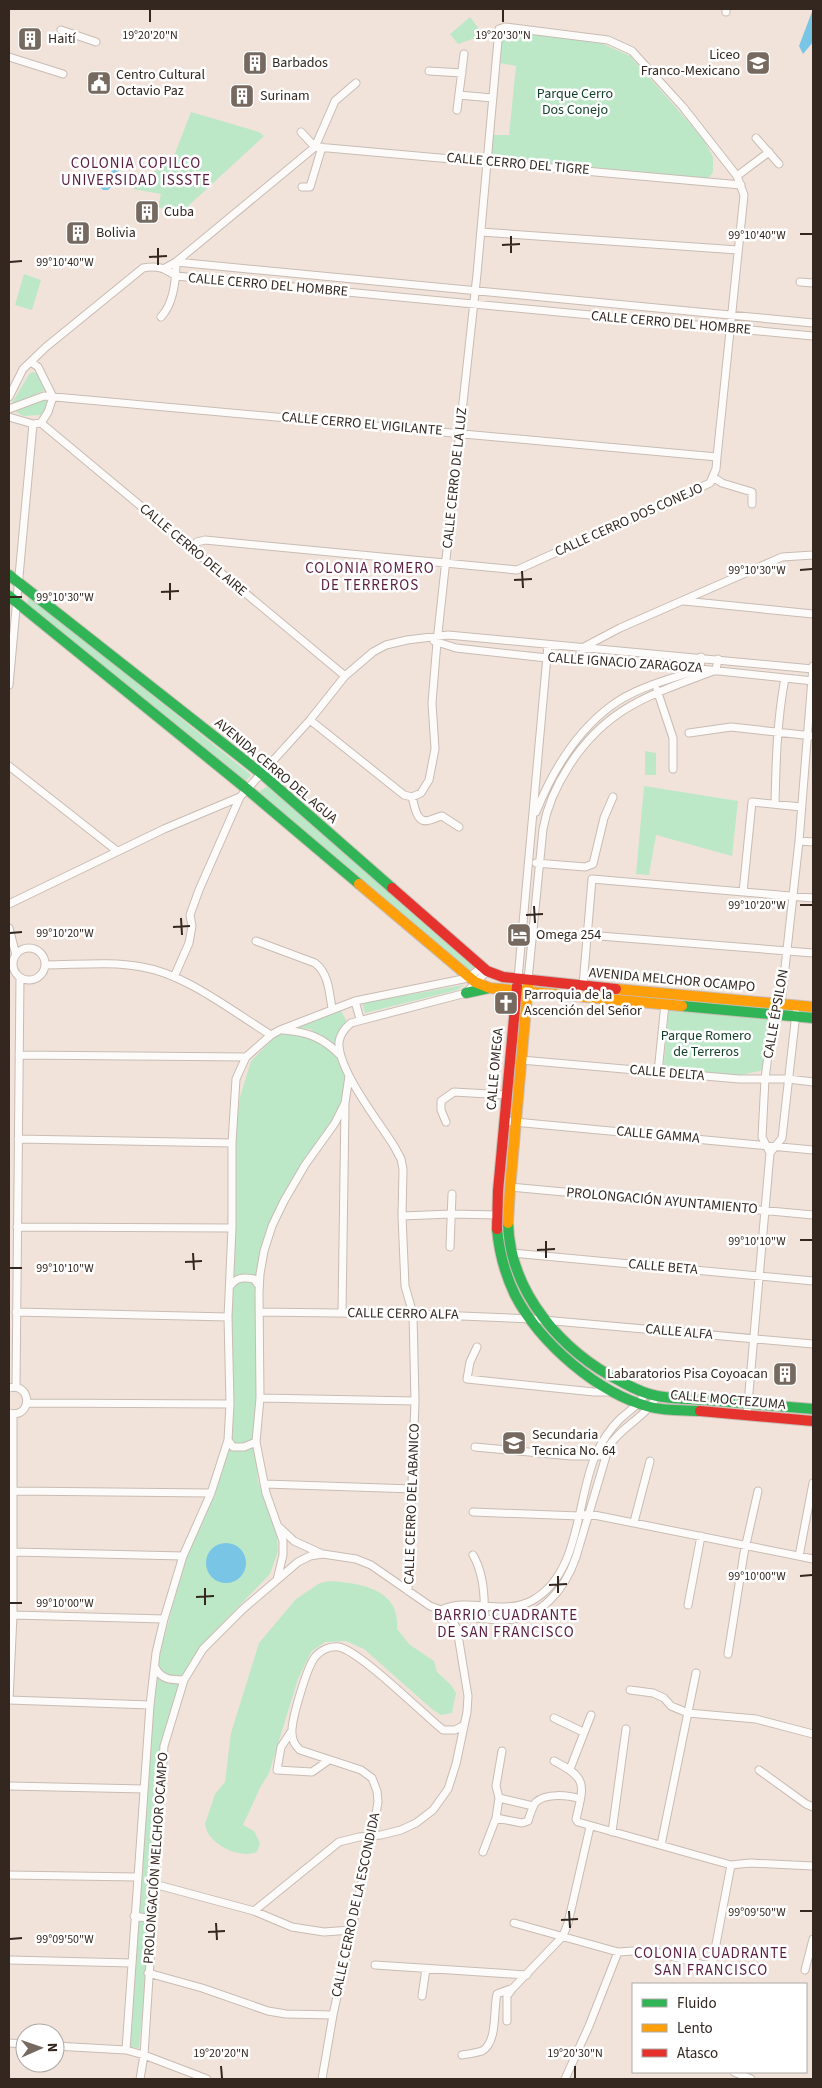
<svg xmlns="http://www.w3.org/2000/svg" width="822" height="2088" font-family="'Source Sans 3',sans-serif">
  <rect width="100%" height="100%" fill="#f1e3da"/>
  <path fill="#bce8c8" d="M470 17 484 35 458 44 450 34Z
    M501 29 601 43 630 56 703 138 713 157V172L708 179 490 157 491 135H509L516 66 500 63 499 46Z
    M191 112 259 132 264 136 186 208 176 214 158 207 161 194 133 189 174 156Z
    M24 274 41 280 32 310 15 305Z
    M34 372 40 375 45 390 10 406 30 373Z
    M44 399 48 402 46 408 41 415 23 416 15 411 24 404Z
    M29 596 251 775 246 781 27 604Z
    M645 751 656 753V775H645Z
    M267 786 474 967 468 973 259 792Z
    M644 786 738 801 732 856 656 835 649 875 636 874Z
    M533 983 772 1006 769 1010 531 988Z
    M464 985 457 990 365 1013 362 1003Z
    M669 1009 770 1020 764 1070 736 1076 663 1071Z
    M341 1011 346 1020 336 1047 310 1029 292 1028Z
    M295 1033 316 1040 335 1053 342 1066 347 1083 342 1103 327 1132 287 1192 262 1259 260 1398 255 1442 258 1481 276 1529 278 1551 270 1574 199 1647 177 1695 162 1746 159 1771 155 1887 139 2048 129 2047 152 1704 159 1657 186 1556 215 1495 229 1441V1322L234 1143 240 1097 251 1061 277 1035Z
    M330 1581C360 1583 401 1589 397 1629L410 1645 434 1661 437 1672 451 1685 456 1693 452 1713 441 1715 433 1710 364 1649 346 1641 325 1642 311 1652 298 1679 269 1773 260 1788 243 1825 254 1831 260 1843 257 1852C242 1858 220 1849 210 1836 207 1833 206 1828 205 1824L215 1794 225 1782 231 1733 259 1643 296 1599 320 1583Z"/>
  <path fill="#79c5e6" d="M813 9V42L803 54 799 46Z
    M117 155 124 157 114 184 108 190H103L97 184V177L104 172 111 173Z
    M206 1563a20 20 0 1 1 40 0a20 20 0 1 1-40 0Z"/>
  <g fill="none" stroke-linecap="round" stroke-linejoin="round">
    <defs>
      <path id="street" d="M726 12V9
        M61 30 96 42
        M9 57 63 74
        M429 71 462 73
        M459 95 492 98
        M457 110 464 54
        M301 132 315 147 328 148 741 185
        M756 138 779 164
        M737 176 769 152
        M302 187H310L322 147
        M481 232 738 250
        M165 268 176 262 813 323
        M800 282 813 283
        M161 317C174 303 176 281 176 262L315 147 335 101 356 83
        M9 397 23 369 46 347 143 268C157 265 164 268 176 276L813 336
        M9 409 44 396 717 457
        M9 417 33 424 41 423 48 412 53 397 38 367 31 362
        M41 423 345 676
        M713 477 722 483 752 492V504
        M191 548 197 542 205 540 517 570 710 483 716 469 717 457 744 195 737 176 683 107 632 51 608 40 505 27 499 29 477 274 437 642 432 703 435 749 429 780 421 793 412 797 404 795 310 720
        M684 601 813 614
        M434 641 456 648 547 658 700 669 813 681
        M578 660 582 648 620 628 782 557 813 555
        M9 685 33 424
        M657 690 673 738V769
        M689 733 731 727 813 736
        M9 766 117 851
        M412 797C415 806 416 825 430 820 434 819 437 817 442 816L459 827
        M775 804C776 761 777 720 785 678
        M536 812C552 772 576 732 611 706 636 687 671 679 700 669L701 657
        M799 841 813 842
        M536 863 585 867 593 864 604 818 613 797
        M743 892 752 802 801 807
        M9 904 164 829 240 797
        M9 928 16 955
        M587 935 813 953
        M256 941 315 963C329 974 329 992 332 1008
        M13 964a16 16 0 1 1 32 0a16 16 0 1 1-32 0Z
        M45 965C77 965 110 961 142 967 186 974 233 1012 271 1035
        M174 977 189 943 192 926 190 915 199 890 240 797 310 720 345 676 373 652 386 645 407 640 448 635 813 669
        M518 979 548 645
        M528 980 543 829C547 806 556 786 569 766 607 706 653 694 716 670L718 659
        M583 985 592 879 813 898
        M355 1001 360 1019
        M283 1030C308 1032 322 1037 340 1055
        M19 1055 246 1057
        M521 1060 739 1079H788L813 1082
        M658 1072 665 1004
        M504 1121 813 1150
        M446 1122 441 1110V1101L454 1092 506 1095
        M18 1139 232 1143
        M770 1153 762 1137 765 1079 773 1014 781 1004 799 841 813 666
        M510 1187 813 1215
        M402 1216 451 1214 497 1215
        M17 1227 232 1228
        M450 1247 452 1194
        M512 1253 813 1281
        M230 1286C237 1277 243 1277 254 1279L259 1286
        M16 1312 228 1317
        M260 1312 413 1314 532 1319 813 1344
        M342 1313 345 1106
        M477 1347 470 1362 467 1379 594 1392H614
        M16 1387 20 977
        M9 1388C32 1382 33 1419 9 1413
        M260 1398 415 1401
        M27 1403 230 1404
        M747 1415 770 1153 782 1138 796 1013
        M228 1440 233 1447H244L256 1442
        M475 1447 571 1456H599
        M265 1484 413 1489
        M14 1491 211 1493
        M473 1512 579 1516 589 1514 813 1559
        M634 1522 650 1461
        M279 1527 294 1541 320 1553
        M14 1552 183 1556
        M473 1555C483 1572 485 1598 484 1618
        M799 1556 813 1483
        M277 1580 283 1555V1541L266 1493 256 1442 260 1398 259 1292 260 1274 264 1251 272 1226 284 1201 305 1165 335 1123 345 1103 349 1076
        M408 1591 415 1401 413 1314 405 1286 402 1216 403 1169 401 1159 394 1146C379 1122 337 1069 339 1042 340 1034 345 1028 351 1023L466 993 487 971
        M688 1605 701 1536
        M441 1610C469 1596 503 1617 533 1600 581 1573 576 1499 596 1454 602 1441 610 1429 620 1419 630 1410 639 1405 646 1393
        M13 1615 164 1619
        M451 1618C469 1616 487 1620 505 1620 542 1618 565 1589 576 1557L609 1446C622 1426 646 1417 657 1396
        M728 1654 744 1553 758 1491
        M155 1667C161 1680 172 1680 184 1680
        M630 1690 653 1693 664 1698 671 1706 688 1713 756 1719 813 1734
        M9 1700 13 1615V1414
        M9 1700 150 1705
        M554 1718 583 1732
        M291 1732 281 1747 277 1770 312 1772 329 1760
        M554 1761C588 1778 584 1785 576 1819L578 1822 731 1865 750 1863 813 1866
        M570 1769 591 1715
        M759 1770 806 1804 813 1807
        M9 1786 144 1789
        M499 1798 533 1806
        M496 1818 522 1823 528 1821C530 1815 532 1807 536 1802 546 1793 568 1795 580 1799
        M612 1832 626 1729
        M661 1845 696 1673
        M483 1852 496 1818 499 1798 496 1786 502 1751
        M9 1875 137 1877
        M154 1884 254 1911 292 1927 324 1932 351 1930
        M134 1916 153 1919
        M514 1923 618 1952 649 1950 704 1965 710 1964 713 1960 731 1865
        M9 1960 132 1963
        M375 1965 527 1975
        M805 1970 813 1939
        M148 1973 202 1988 268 2011 286 2014 333 2015
        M422 1996 426 1969
        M507 2021V1996L513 1988 563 1936 568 1923 590 1827
        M9 2043 25 2044
        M55 2046 126 2050 144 2055 207 2079
        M126 2050 150 1705 156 1653 164 1619 183 1556 211 1493 228 1440 230 1404 228 1317 232 1228V1143L236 1079 246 1057 271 1035 280 1030 355 1001 468 978 482 967
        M462 2055C468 2054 476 2053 482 2051 498 2042 493 2010 497 1994L513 1988
        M734 2072 751 2079
        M140 2079 144 2055 164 1746 184 1680 203 1649 243 1609 298 1562 310 1556 323 1554 356 1559 371 1565 430 1606 441 1610 451 1618 457 1629 468 1696 467 1712 456 1764 448 1789 433 1810 416 1823 401 1830 381 1835 359 1837 339 1842 254 1911
        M322 2079 333 2015 372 1836 378 1802 377 1791 372 1778 361 1770 300 1750C295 1745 292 1741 292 1733 291 1720 307 1667 315 1657 321 1650 330 1646 339 1647 361 1652 422 1713 443 1730H455L463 1726
        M565 2079 589 2026 618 1952"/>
      <path id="fast" d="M9 575 262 774 392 888
        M9 596 248 790 359 884
        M466 993 489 988
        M682 1006 813 1018
        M508 1223C510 1293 562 1352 622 1382 633 1388 645 1394 657 1396 673 1399 691 1399 707 1400 742 1403 778 1406 813 1409
        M497 1229C499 1251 505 1274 515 1295 540 1343 597 1393 650 1407 666 1411 684 1410 700 1411"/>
      <path id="slow" d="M359 884 475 982 490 988 682 1006
        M616 989 813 1007
        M508 1223 510 1189 528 985"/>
      <path id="jam" d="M392 888 487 971 503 977 616 989
        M497 1229 498 1191 517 986
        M700 1411 813 1421"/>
    </defs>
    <use href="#street" stroke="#c8bcb4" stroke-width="9"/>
    <use href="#fast" stroke="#c8bcb4" stroke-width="12"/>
    <use href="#slow" stroke="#c8bcb4" stroke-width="12"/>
    <use href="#jam" stroke="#c8bcb4" stroke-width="12"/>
    <use href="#street" stroke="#fdfbf9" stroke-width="7"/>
    <use href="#fast" stroke="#30b455" stroke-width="10"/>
    <use href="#slow" stroke="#ff9f0a" stroke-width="10"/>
    <use href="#jam" stroke="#e5322d" stroke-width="10"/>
  </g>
  <path fill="none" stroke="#33271f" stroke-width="2" d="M150 10V22M503 10V22M800 234H812M511 236V253M502 245 520 244M158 248V265M149 257 167 256M10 262 22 261M800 570 812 569M522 571 523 588M514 580 532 579M170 583V600M161 592 179 591M10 597H22M800 905H812M534 906 535 923M526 915 543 914M181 918 182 935M173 927 190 926M10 933 22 932M800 1240H812M546 1241V1258M537 1250 555 1249M193 1253 194 1270M185 1262 202 1261M10 1268H22M558 1576V1593M800 1576 812 1575M549 1585 567 1584M205 1588V1605M196 1597 214 1596M10 1603H22M569 1911 570 1928M800 1911H812M561 1920 578 1919M216 1923 217 1940M208 1932 225 1931M10 1939 22 1938M221 2066 222 2078M575 2066V2078"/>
  <defs>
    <symbol id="building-square" viewBox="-11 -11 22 22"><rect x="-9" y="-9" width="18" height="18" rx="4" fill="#766960" stroke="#fff"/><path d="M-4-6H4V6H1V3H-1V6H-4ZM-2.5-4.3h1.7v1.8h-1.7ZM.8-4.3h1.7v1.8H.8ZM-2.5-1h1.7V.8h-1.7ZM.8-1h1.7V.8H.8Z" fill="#fff"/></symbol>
    <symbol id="school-square" viewBox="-11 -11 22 22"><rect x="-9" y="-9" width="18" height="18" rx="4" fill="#766960" stroke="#fff"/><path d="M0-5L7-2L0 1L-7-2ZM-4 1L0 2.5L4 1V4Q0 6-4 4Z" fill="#fff"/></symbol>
    <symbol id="civic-square" viewBox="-11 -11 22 22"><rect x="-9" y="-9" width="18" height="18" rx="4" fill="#766960" stroke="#fff"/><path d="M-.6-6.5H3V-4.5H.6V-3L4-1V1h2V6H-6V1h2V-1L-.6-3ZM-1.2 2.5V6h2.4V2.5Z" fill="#fff"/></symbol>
    <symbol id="hotel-square" viewBox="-11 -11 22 22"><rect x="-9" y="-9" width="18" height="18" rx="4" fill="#766960" stroke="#fff"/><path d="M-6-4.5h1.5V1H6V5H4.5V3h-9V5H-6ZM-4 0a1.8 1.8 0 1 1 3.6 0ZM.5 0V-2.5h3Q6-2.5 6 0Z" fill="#fff"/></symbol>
    <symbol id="church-square" viewBox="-11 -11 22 22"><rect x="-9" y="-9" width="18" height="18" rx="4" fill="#766960" stroke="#fff"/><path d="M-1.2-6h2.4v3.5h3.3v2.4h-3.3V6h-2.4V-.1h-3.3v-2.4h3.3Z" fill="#fff"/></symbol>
  </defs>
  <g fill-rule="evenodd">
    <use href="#building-square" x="16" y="25" width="28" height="28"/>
    <use href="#building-square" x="241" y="49" width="28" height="28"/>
    <use href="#school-square" x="744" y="49" width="28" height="28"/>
    <use href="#civic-square" x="85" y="69" width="28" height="28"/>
    <use href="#building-square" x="228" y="82" width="28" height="28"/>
    <use href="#building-square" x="133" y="198" width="28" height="28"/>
    <use href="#building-square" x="64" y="219" width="28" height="28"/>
    <use href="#hotel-square" x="505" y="921" width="28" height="28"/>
    <use href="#church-square" x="492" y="989" width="28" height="28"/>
    <use href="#building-square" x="771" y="1360" width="28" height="28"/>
    <use href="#school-square" x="500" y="1429" width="28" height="28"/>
  </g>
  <g text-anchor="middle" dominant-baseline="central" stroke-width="5" stroke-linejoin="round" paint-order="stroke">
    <g font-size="14" fill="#33271f" stroke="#fff" text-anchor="start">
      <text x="48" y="39">Haití</text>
      <text x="740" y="55" text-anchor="end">Liceo<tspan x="740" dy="16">Franco-Mexicano</tspan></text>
      <text x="272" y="63">Barbados</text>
      <text x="116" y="75">Centro Cultural<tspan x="116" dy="16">Octavio Paz</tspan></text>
      <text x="260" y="96">Surinam</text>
      <text x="164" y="212">Cuba</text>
      <text x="96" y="233">Bolivia</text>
      <text x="536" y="935">Omega 254</text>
      <text x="524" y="995">Parroquia de la<tspan x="524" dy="16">Ascención del Señor</tspan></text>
      <text x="768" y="1374" text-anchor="end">Labaratorios Pisa Coyoacan</text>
      <text x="532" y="1435">Secundaria<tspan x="532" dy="16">Tecnica No. 64</tspan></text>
    </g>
    <g font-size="14" fill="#15412b" stroke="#fff">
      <text x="575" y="94">Parque Cerro<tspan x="575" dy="16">Dos Conejo</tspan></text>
      <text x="706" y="1036">Parque Romero<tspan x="706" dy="16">de Terreros</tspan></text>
    </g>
    <g font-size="14" fill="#33271f" stroke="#fff">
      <text transform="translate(518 164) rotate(5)">CALLE CERRO DEL TIGRE</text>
      <text transform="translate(268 285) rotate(5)">CALLE CERRO DEL HOMBRE</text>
      <text transform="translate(671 323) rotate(5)">CALLE CERRO DEL HOMBRE</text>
      <text transform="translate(362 424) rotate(5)">CALLE CERRO EL VIGILANTE</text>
      <text transform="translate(455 478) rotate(-84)">CALLE CERRO DE LA LUZ</text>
      <text transform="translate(629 520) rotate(-24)">CALLE CERRO DOS CONEJO</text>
      <text transform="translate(193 550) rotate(40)">CALLE CERRO DEL AIRE</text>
      <text transform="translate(625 663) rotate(4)">CALLE IGNACIO ZARAGOZA</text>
      <text transform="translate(276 771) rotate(40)">AVENIDA CERRO DEL AGUA</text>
      <text transform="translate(672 980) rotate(5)">AVENIDA MELCHOR OCAMPO</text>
      <text transform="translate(776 1014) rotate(-80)">CALLE ÉPSILON</text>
      <text transform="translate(495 1069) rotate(-85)">CALLE OMEGA</text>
      <text transform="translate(667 1073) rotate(5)">CALLE DELTA</text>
      <text transform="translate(658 1135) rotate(5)">CALLE GAMMA</text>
      <text transform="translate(662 1201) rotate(5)">PROLONGACIÓN AYUNTAMIENTO</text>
      <text transform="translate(663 1267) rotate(5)">CALLE BETA</text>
      <text transform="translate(403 1314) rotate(1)">CALLE CERRO ALFA</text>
      <text transform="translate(679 1332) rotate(5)">CALLE ALFA</text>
      <text transform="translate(728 1400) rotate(5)">CALLE MOCTEZUMA</text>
      <text transform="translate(412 1504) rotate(-88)">CALLE CERRO DEL ABANICO</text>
      <text transform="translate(156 1858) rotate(-86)">PROLONGACIÓN MELCHOR OCAMPO</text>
      <text transform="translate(356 1905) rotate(-78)">CALLE CERRO DE LA ESCONDIDA</text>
    </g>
    <g font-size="15" letter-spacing="1" fill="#5a1d41" stroke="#fff">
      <text x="136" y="163">COLONIA COPILCO<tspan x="136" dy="17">UNIVERSIDAD ISSSTE</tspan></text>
      <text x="370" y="568">COLONIA ROMERO<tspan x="370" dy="17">DE TERREROS</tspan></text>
      <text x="506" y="1615">BARRIO CUADRANTE<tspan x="506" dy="17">DE SAN FRANCISCO</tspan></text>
      <text x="711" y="1953">COLONIA CUADRANTE<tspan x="711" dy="17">SAN FRANCISCO</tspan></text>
    </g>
  </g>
  <g font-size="12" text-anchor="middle" fill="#33271f" stroke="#fff" stroke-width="5" stroke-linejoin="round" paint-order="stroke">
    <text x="150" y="39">19°20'20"N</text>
    <text x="503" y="39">19°20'30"N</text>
    <text x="757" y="239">99°10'40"W</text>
    <text x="65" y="266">99°10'40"W</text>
    <text x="757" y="574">99°10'30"W</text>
    <text x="65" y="601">99°10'30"W</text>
    <text x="757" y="909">99°10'20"W</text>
    <text x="65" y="937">99°10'20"W</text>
    <text x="757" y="1245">99°10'10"W</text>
    <text x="65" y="1272">99°10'10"W</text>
    <text x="757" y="1580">99°10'00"W</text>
    <text x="65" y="1607">99°10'00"W</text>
    <text x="757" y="1916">99°09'50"W</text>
    <text x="65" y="1943">99°09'50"W</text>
    <text x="221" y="2057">19°20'20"N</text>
    <text x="575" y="2057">19°20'30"N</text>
  </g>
  <rect width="822" height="2088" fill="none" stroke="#33271f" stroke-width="20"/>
  <rect x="632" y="1983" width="175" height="90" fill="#ffffff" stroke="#ada9a5"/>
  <rect x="642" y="1999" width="25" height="8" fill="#30b455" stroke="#ada9a5"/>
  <text x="677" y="2008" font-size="15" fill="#33271f">Fluido</text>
  <rect x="642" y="2024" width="25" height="8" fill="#ff9f0a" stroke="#ada9a5"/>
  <text x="677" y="2033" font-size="15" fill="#33271f">Lento</text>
  <rect x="642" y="2049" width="25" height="8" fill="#e5322d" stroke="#ada9a5"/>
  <text x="677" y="2058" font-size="15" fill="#33271f">Atasco</text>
  <g transform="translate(40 2048) rotate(88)"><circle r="24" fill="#ffffff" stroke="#ada9a5"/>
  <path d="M0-4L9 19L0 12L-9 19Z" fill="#766960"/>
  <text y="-8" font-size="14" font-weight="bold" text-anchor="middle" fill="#33271f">N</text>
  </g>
</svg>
